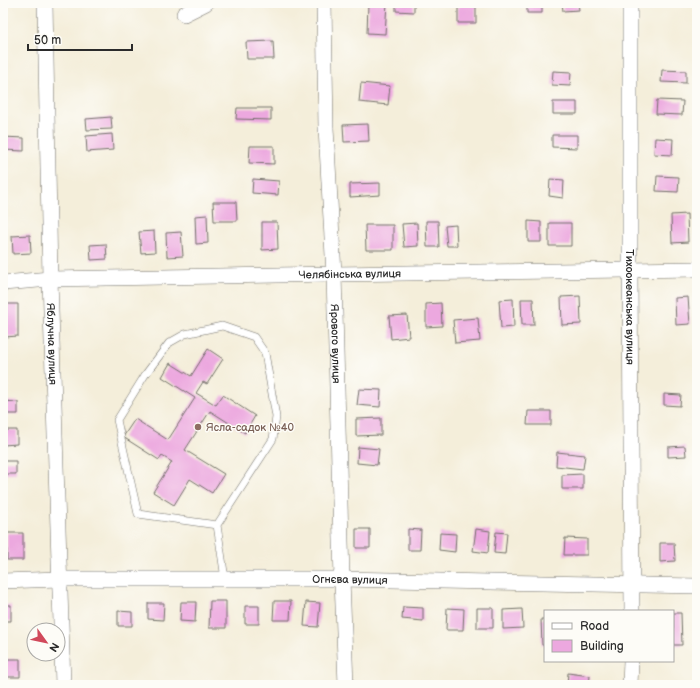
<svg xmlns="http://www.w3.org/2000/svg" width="700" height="688" font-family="'Balsamiq Sans',sans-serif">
  <rect width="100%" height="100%" fill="#fdfcf7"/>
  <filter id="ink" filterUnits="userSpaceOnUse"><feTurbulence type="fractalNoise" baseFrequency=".025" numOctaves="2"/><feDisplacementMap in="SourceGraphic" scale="8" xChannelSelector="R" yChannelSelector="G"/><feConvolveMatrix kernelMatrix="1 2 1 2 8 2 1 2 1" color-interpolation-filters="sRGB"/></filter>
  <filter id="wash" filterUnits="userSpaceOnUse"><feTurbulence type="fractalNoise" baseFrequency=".012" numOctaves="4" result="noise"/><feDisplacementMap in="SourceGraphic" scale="16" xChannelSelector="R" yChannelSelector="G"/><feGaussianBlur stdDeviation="0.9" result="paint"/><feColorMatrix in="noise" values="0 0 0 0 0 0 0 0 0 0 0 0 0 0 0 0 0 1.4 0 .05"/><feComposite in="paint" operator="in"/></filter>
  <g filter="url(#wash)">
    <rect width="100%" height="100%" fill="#f4eeda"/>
    <g id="blocks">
      <path fill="#eca8df" d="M368 3H387L385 34 367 33Z
        M396 3H414V12L396 11Z
        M458 3H476V23H458Z
        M527 3H542V13H527Z
        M562 3H578L579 10 563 11Z
        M273 41 274 59H247L246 42Z
        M662 70 686 71V83L661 82Z
        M553 71 571 72 570 86 552 85Z
        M361 83 390 86 388 105 359 102Z
        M657 100 683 101 682 115 656 114Z
        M553 102H577V114H553Z
        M237 108H271V120L236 119Z
        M111 117 112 129 87 130 86 119Z
        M368 124 369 141 344 142 343 125Z
        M112 134 113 150 87 152 86 136Z
        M552 135H577V148L552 147Z
        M3 137 24 138V151L3 150Z
        M655 138 673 139 672 155 654 154Z
        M250 146H274V164L249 163Z
        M657 176 679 177 678 192 656 191Z
        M253 179 279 181 278 195 252 193Z
        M550 179 564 180 563 198 549 196Z
        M380 183V195L350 197V184Z
        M213 202H236L237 221H214Z
        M687 214 688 242 672 243 671 215Z
        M207 215 208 243 196 244 195 216Z
        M426 221H438L439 247H427Z
        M528 221 541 222V242H528Z
        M262 222H277L278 249 262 250Z
        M417 223 418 246 404 247 402 224Z
        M549 223H571V246H549Z
        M365 225H393V250H366Z
        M456 225 457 246H447L445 226Z
        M154 231 155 252 141 253 139 232Z
        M181 232 183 256 167 257 166 233Z
        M30 235 31 253 13 254 12 236Z
        M106 244 107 259 91 260 90 245Z
        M580 296 581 324 562 325 561 297Z
        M688 297 690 324 676 325 675 298Z
        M513 299 514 327 501 328 499 300Z
        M521 299H533L534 325H522Z
        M441 303 442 326 426 327V304Z
        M4 304H18V336L5 337Z
        M407 315 409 337 391 339 389 316Z
        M478 318 480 341 455 343 453 320Z
        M208 349 223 359 207 384 203 382 196 393 216 405 223 395 255 416 245 433 210 411 185 450 224 474 212 493 190 479 174 505 153 492 172 462 162 456 159 460 123 437 135 419 168 440 195 398 162 377 170 363 191 376Z
        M359 389 381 390 380 407 357 405Z
        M664 394 681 395 680 406 664 405Z
        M3 401 18 402V414H3Z
        M528 411H551V425H527Z
        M381 418V435L356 436V419Z
        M3 430H17V444L3 445Z
        M685 446 686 456 668 457V447Z
        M358 447 379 449 377 465 357 463Z
        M557 452 585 455 583 469 556 466Z
        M3 461H16V474H3Z
        M583 474V489H562V475Z
        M356 529H370V548H356Z
        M408 529 421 530 420 550H408Z
        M476 529 490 531 488 553 473 551Z
        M496 532 507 533 505 554 494 553Z
        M7 533H23V560H7Z
        M440 533 456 534 455 552 439 550Z
        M565 538 587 539V555H564Z
        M660 543H674L675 561 660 562Z
        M210 601H226V628H209Z
        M274 601H291L290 620H273Z
        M181 602H196L195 622 180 621Z
        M306 602 320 603 318 627 304 626Z
        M148 603H164L163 620 148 619Z
        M3 605H11V621H3Z
        M245 606H259V624H245Z
        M403 607 423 608V621L402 619Z
        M447 608 464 609 463 630H446Z
        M477 608H493V628H477Z
        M522 609 523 628 503 629V610Z
        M118 611 132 612V626H118Z
        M673 613H681L682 645H673Z
        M541 619H545V645H542Z
        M3 659H20V677H3Z
        M568 673 590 676 589 685H567Z"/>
    </g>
  </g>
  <g filter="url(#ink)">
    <use href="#blocks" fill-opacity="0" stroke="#716f68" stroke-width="1"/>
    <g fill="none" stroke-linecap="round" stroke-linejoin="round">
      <defs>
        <path id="lane" d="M217 525 138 514 117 420 145 375 169 343 185 334 222 326 254 337 265 353 276 417 273 439 217 525 225 579"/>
        <g id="street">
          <path id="s1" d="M45 3 50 279 63 685"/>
          <path id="s2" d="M324 3 326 128 334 274 342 579 346 685"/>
          <path id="s3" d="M630 3V270L632 611"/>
          <path d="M184 14 206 3"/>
          <path id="s4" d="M3 283 50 279 334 274 697 269"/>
          <path id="s5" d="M3 581 59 579H342L697 586"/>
          <path d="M630 685 631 661"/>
        </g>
      </defs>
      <use href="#lane" stroke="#716f68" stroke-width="8"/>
      <use href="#street" stroke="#716f68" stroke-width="16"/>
      <use href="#lane" stroke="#fff" stroke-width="7"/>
      <use href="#street" stroke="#fff" stroke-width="15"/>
    </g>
  </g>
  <circle fill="#8d6e63" stroke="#fdfcf7" stroke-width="1.5" cx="198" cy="427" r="4"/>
  <g text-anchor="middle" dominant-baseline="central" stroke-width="3" stroke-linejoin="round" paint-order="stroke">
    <g font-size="11" fill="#2b2b2b" stroke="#fdfcf7">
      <text stroke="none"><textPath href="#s4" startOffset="347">Челябінська вулиця</textPath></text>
      <text stroke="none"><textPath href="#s3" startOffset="304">Тихоокеанська вулиця</textPath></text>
      <text stroke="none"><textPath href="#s1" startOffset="341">Яблучна вулиця</textPath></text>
      <text stroke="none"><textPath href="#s2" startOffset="341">Ярового вулиця</textPath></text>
      <text stroke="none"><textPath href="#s5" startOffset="347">Огнєва вулиця</textPath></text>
    </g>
    <g font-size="11" fill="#785e54" stroke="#fdfcf7" text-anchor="start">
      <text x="206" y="427">Ясла-садок №40</text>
    </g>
  </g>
  <rect width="700" height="688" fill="none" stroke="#fdfcf7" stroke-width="16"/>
  <rect x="544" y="610" width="130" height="52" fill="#fdfcf7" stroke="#a9a8a5"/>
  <rect x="552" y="623" width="20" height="6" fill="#ffffff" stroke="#a9a8a5"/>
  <text x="580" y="630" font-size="12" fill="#2b2b2b">Road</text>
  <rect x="552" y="640" width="20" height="12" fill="#eca8df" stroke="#a9a8a5"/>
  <text x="580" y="650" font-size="12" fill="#2b2b2b">Building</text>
  <g transform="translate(46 642) rotate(123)"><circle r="19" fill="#fdfcf7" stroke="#a9a8a5"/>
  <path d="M0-3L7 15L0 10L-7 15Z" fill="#d1495b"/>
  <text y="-6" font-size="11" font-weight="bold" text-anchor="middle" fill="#2b2b2b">N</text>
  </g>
  <path d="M28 44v6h104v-6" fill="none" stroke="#2b2b2b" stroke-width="2"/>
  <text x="34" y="44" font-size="12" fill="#2b2b2b" stroke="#fdfcf7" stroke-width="3" paint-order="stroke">50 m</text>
</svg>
